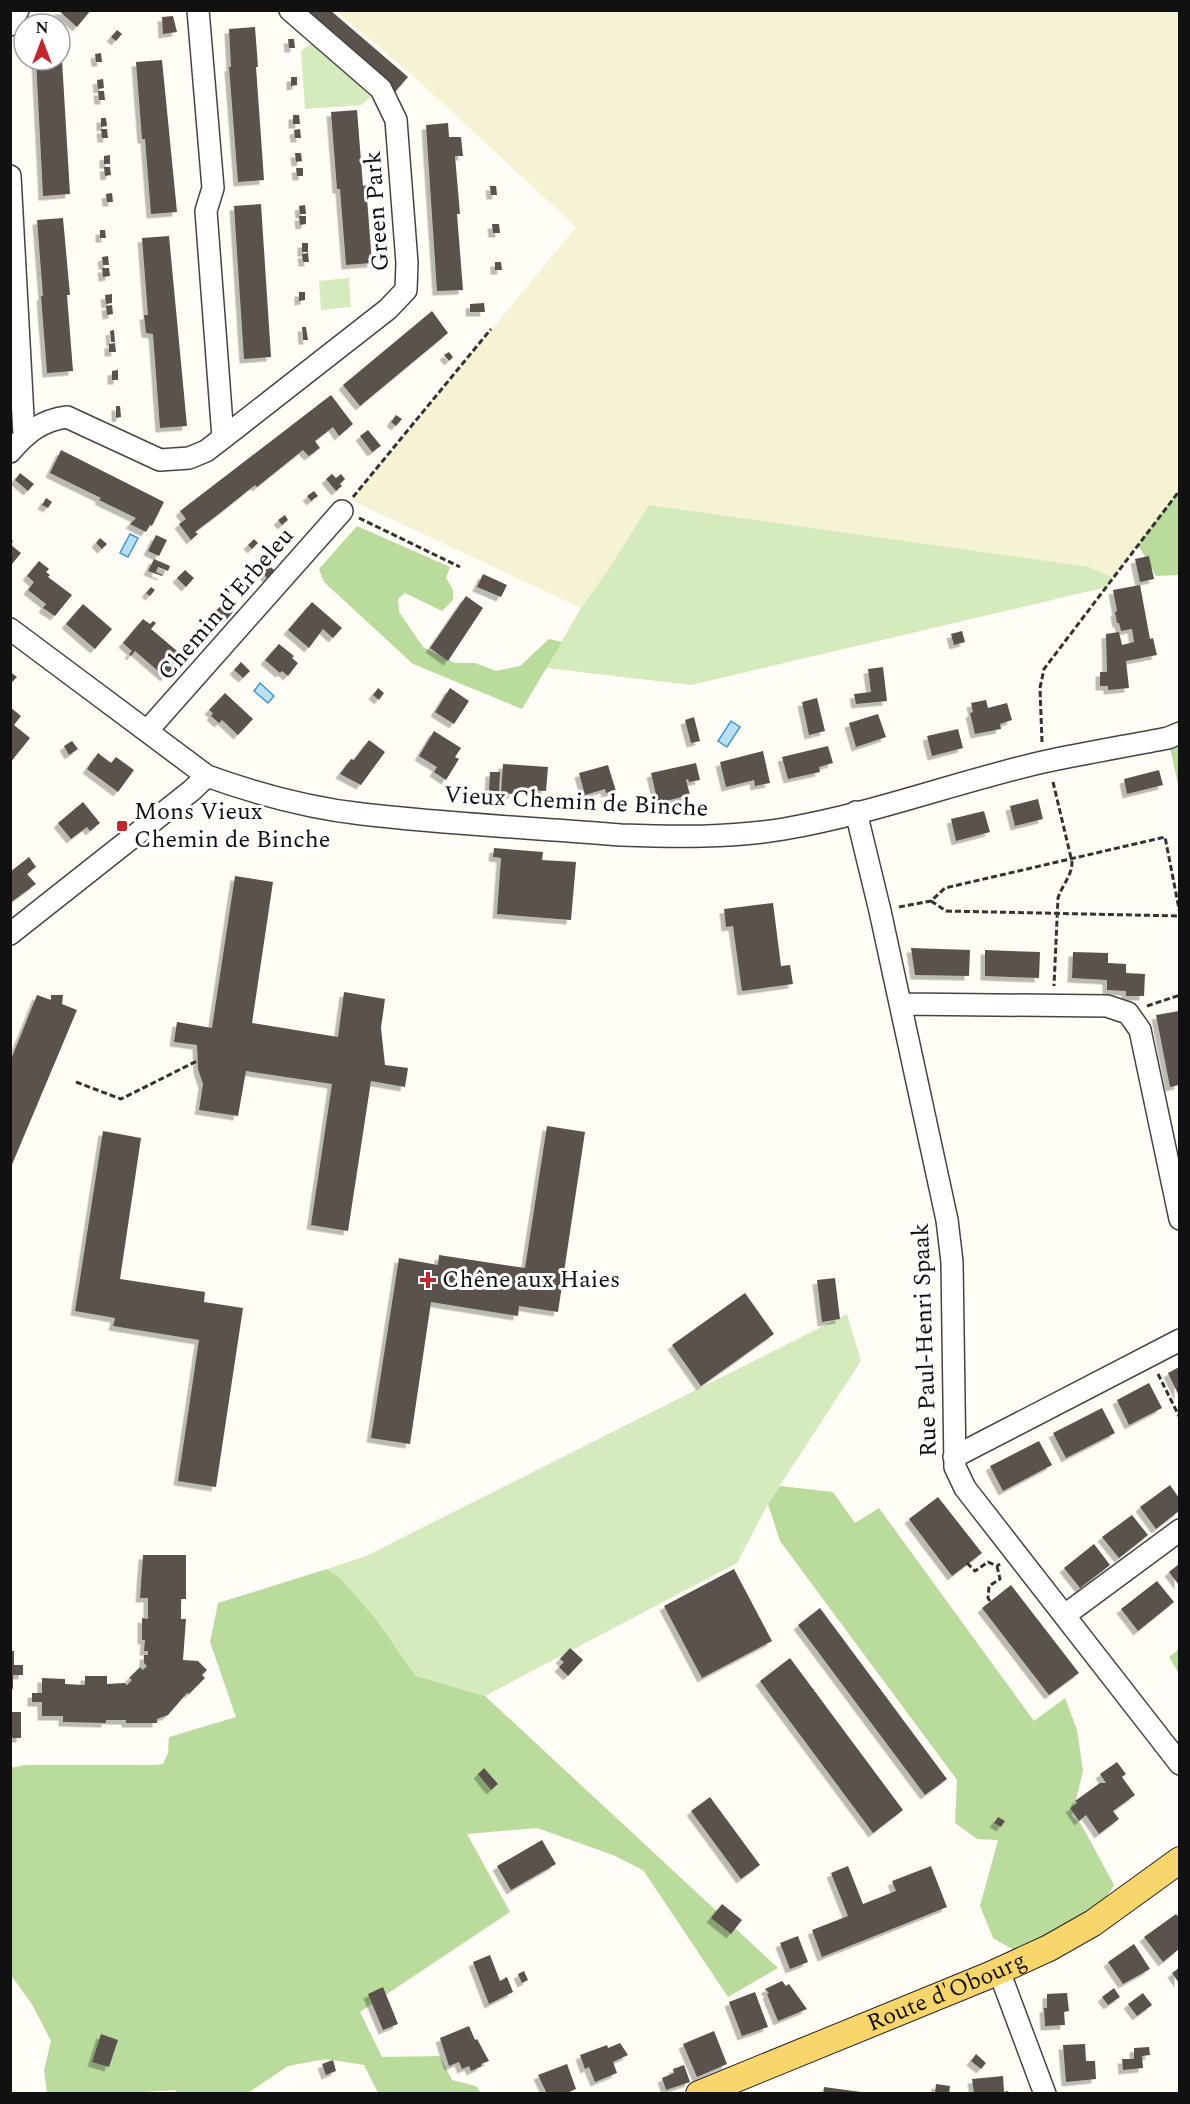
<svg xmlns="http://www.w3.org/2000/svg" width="1190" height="2104" font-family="Spectral,serif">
  <defs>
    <filter id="shadow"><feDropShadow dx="-4.5" dy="4.5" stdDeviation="0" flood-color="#0004"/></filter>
  </defs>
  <rect width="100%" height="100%" fill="#fffdf5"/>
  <path fill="#f6f3d4" d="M336 11H1179V490L1113 578 1090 567H610L581 608 351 500 576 227 412 75Z"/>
  <path fill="#d5ebbd" d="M316 40 381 89 361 105 305 109 301 51Z
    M349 278 351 307 321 310 319 281Z
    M649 505 1090 567 1113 578 1107 587 691 685 546 668 581 608 610 567Z
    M847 1314 861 1361 768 1504 737 1563 485 1696 416 1676 375 1618 341 1579 327 1569 366 1556Z"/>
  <path fill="#b9dc9c" d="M1179 490V575L1156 576 1138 545Z
    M357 526 450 567 446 578 453 590V600L442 611 405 593 398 599 399 612 423 647 455 663H475L496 671 520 666 549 639 562 642 522 709 413 664 324 582 319 569Z
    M1179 733V789L1168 738Z
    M780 1486 833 1492 855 1523 879 1508 1034 1721 1065 1698 1077 1730 1083 1771 1072 1816 1081 1824 1114 1885C1095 1921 1049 1935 1014 1950L993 1938 980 1906 998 1840 977 1839 955 1823 957 1780 780 1541 768 1504Z
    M327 1569 341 1579 375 1618 416 1676 485 1696 778 1968 728 1997 643 1870 613 1855 537 1828 467 1834 510 1912 360 2012 382 2057 440 2056 452 2080 476 2086 481 2093H378L364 2065 326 2059 288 2066 248 2093H178L175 2090 114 2094 47 2093 44 2070 51 2041 33 2006 11 1975 10 1768 25 1765H156L163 1764 168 1753 169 1737 236 1717 210 1642 218 1603Z
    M1179 1649V1674L1169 1657Z"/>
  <path fill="#b9e0f7" stroke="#3f96cf" stroke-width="1.5" d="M130 534 138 538 128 557 120 553Z
    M260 683 274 696 268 703 254 691Z
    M731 721 740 727 727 747 718 741Z"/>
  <path fill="#5a524d" filter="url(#shadow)" d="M58 10H91L77 27Z
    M299 10H330L408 77 395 92Z
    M173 16 177 32 163 34 162 17Z
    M255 27 258 67H256L264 180 238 182 229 67H231L229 29Z
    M117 30 122 34 116 41 111 37Z
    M288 39H294L295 48H289Z
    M101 53 102 62H96L95 54Z
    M36 60H62L70 194 43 196Z
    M162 60 177 212 151 214 145 139H142L136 62Z
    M291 77H297V85L291 86Z
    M103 79 104 88 98 89 97 80Z
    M98 91H104L105 100H99Z
    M357 110 363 186 366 185 372 263 346 265 340 189H337L331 112Z
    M293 115H299L300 124H293Z
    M101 118H106L107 126 101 127Z
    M448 123 449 137H461L463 156H455L460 214H457L463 290 437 291 426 125Z
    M101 129H107L108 138H102Z
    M300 129 301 138H295L294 130Z
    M295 153H301L302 161 296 162Z
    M110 155V164H104V156Z
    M104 167H110L111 175 105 176Z
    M296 168H303V176H297Z
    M490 186H496L497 195H491Z
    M112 193 113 202H107L106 194Z
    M261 204 271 357 244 359 234 206Z
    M305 205 306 214H300L299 206Z
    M299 216H306V224L300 225Z
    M63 218 70 295H67L73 371 47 373 41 296H43L37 220Z
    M492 224H499L500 233H493Z
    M100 230H105L106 238H100Z
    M169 236 187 426 160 428 153 334 146 333 144 315H148L142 238Z
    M302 243H308V252H302Z
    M308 253 309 262H303L302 254Z
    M108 256 109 265H103L102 257Z
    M495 262H501L502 270H495Z
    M102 268H109L110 276 103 277Z
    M299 292H305V300L299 301Z
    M112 294V303L106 304 105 295Z
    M484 303 485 312H470V304Z
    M112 305 113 314 107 315 106 306Z
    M432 311 448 333 360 406 343 385Z
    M302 327H306L308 340H303Z
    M114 330 115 342H111L110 331Z
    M115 343 116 352H109V344Z
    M449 352 453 357 449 361 444 355Z
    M118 370V380H112V371Z
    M331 395 353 424 339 436 333 427 315 441 320 448 309 456 303 450 257 487 255 485 220 513 195 532 198 534 191 540 179 524 186 519 180 511Z
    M116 406H120L121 417 116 418Z
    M396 415 402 419 396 426 391 422Z
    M368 430 381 446 372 452 360 436Z
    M61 450 164 502 152 526 150 525 146 532 130 524 136 518 99 500 101 498 50 473Z
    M20 473 34 484 28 491 15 480Z
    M332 474 336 478 341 474 345 479 340 484 342 486 336 491 326 479Z
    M314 491 318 496 311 501 307 496Z
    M46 498 52 502 48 508 42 505Z
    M285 515 288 520 282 525 278 520Z
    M156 535 167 540 159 556 148 551Z
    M100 538 107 544 102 549 96 543Z
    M10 539 13 541 11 545 21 553 12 564 10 563Z
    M254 539 258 543 252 549 248 545Z
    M1149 556 1154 579 1140 582 1135 559Z
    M154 559 170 566 168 571 158 567 156 572 163 575 162 576 148 571Z
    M264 560 275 571 267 578 257 567Z
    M39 561 49 569 46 572 50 575 48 577 72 595 55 616 43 608 46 604 28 590 34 582 27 576Z
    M185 570 194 578 186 587 177 578Z
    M483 574 507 585 501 597 477 587Z
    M1140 585 1150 639 1153 638 1157 655 1126 661 1129 688 1108 690V686H1100V672H1107L1106 634 1119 632 1122 645 1134 642 1132 629 1121 631 1119 623H1117L1115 612 1117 611 1113 590Z
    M151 587 155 590 150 596 146 593Z
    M466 596 483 608 448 661 430 648Z
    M312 602 342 628 333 638 323 629 309 648 288 630Z
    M83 604 112 629 95 649 66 624Z
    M222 604 233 612 227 619 216 611Z
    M143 619 150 624 153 621 156 623 151 629 183 656 165 677 135 651 131 656 129 654 132 651 123 643Z
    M962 631 965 642 954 645 951 634Z
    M279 644 294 656 292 658 298 663 288 676 282 671 280 673 265 660Z
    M241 662 250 671 243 678 234 670Z
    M883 667 887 701 856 704 854 694 871 692 868 669Z
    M10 672 17 677 10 684Z
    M378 688 384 693 379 700 373 695Z
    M450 688 469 701 454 724 435 712Z
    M225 693 253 719 238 735 222 720 219 723 211 716 213 713 209 710Z
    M817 698 825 731 809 735 802 702Z
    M986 700 988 708 1007 703 1012 720 1000 724 1001 729 975 734 970 713 973 712 971 703Z
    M10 707 21 716 14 725 30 738 10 763Z
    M878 714 886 737 856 747 849 723Z
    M694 717 700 741 691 743 685 720Z
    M958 729 963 748 932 756 927 736Z
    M434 731 461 748 455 757 459 759 446 780 434 772 437 767 419 756Z
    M369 740 385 752 361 785 340 774 351 759 354 760Z
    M72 741 78 749 69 755 64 746Z
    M828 746 833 763 819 767 820 772 788 779 782 757Z
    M763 751 770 783 755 786 754 780 726 787 720 762Z
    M98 753 111 763 116 757 134 770 118 792 87 769Z
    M696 763 700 780 689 782 688 779 686 780 690 795 658 803 651 773Z
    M503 764 548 767 546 791 514 789 513 794 501 793Z
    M608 765 616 791 606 793 605 789 585 795 579 773Z
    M1159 770 1163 785 1127 794 1124 779Z
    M490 772H500L499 793 489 792Z
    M1038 799 1043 819 1015 826 1010 806Z
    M83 802 100 823 90 831 87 827 71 839 58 823Z
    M984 811 990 832 956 841 951 819Z
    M494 848 543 852 542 860 576 862 571 920 497 914 501 858 493 857Z
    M29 857 36 867 27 874 36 884 10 903V872Z
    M235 876 273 882 252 1023 338 1037 344 992 385 999 381 1028 385 1065 408 1068 405 1087 371 1081 348 1231 311 1225 332 1084 246 1071 238 1116 199 1110 203 1084 198 1069 197 1045 174 1042 177 1022 212 1028Z
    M773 903 781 966 790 965 793 984 742 991 733 926 726 927 724 909Z
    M911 948 970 950 969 976 915 975Z
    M985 950 1040 952 1039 978 985 976Z
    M1073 952 1108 953V963L1126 964V973L1145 974 1144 996H1126V991L1107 990V980L1072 978Z
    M37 995 51 1000V995H63L62 1004 77 1010 11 1167 10 1062Z
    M1179 1011V1085L1170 1087 1156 1015Z
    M547 1126 585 1132 558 1312 519 1306 518 1316 431 1302 410 1444 371 1438 399 1258 438 1265 439 1255 525 1268Z
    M103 1131 141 1138 120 1279 205 1292 204 1302 243 1308 216 1487 178 1481 199 1340 113 1326 115 1318 75 1311Z
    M835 1278 840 1319 822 1322 817 1280Z
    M745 1293 774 1334 701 1386 672 1345Z
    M1179 1367V1396L1168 1373Z
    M1149 1383 1162 1408 1129 1425 1117 1400Z
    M1102 1408 1115 1433 1066 1458 1053 1433Z
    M1039 1441 1052 1465 1003 1491 990 1466Z
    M1170 1485 1179 1498V1511L1156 1529 1140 1507Z
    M938 1497 982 1553 952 1576 909 1519Z
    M1132 1515 1148 1535 1119 1558 1102 1537Z
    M1094 1544 1110 1565 1080 1588 1064 1568Z
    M143 1555H186V1599H181V1619H186L183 1660 198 1661 207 1670 202 1675 205 1678 189 1694 187 1693 168 1715 157 1719V1723H126V1720H106V1723L63 1722V1716H42V1702H32V1693H42V1678L65 1679V1684L85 1685V1676H107V1684L125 1683 127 1685 132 1680 129 1678 140 1667 143 1670 147 1666 144 1663V1655H148V1651H144L145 1640H142V1618L148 1619V1598H140Z
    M1179 1564V1585L1169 1572Z
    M734 1569 772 1641 702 1678 664 1606Z
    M1157 1581 1174 1602 1138 1631 1121 1609Z
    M1011 1585 1079 1673 1049 1695 982 1608Z
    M820 1608 947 1779 925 1795 798 1625Z
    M570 1648 583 1660 568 1676 559 1667 564 1662 560 1659Z
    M10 1651H14V1665H23V1675H13V1689H10Z
    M790 1658 903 1810 873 1833 760 1681Z
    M10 1712H21V1738H10Z
    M1117 1762 1126 1774 1122 1777 1135 1795 1113 1811 1119 1819 1099 1834 1086 1815 1079 1821 1070 1808 1077 1803 1075 1801 1100 1783H1106L1100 1774Z
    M484 1768 498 1784 491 1790 478 1774Z
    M710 1797 760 1865 741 1879 691 1811Z
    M998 1817 1005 1821 1001 1827 994 1823Z
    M542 1840 556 1864 511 1890 497 1866Z
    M848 1866 863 1904 896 1891 892 1881 931 1866 947 1907 822 1957 812 1930 848 1916 831 1873Z
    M722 1904 742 1920 731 1934 711 1918Z
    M1176 1914 1179 1918V1949L1163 1962 1144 1937Z
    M798 1936 808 1962 790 1969 780 1943Z
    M1134 1944 1150 1969 1123 1984 1108 1962Z
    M490 1955 500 1981 507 1977 513 1992 489 2004 473 1962Z
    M1179 1968V1983L1172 1973Z
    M524 1971 528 1980 522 1983 518 1974Z
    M782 1981 786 1986 789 1984 807 2009 778 2021 767 1994 769 1993 765 1989Z
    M383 1987 398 2024 383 2030 368 1994Z
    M1114 1988 1120 1997 1108 2005 1102 1997Z
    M755 1992 768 2027 742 2036 729 2002Z
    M1067 1993 1069 2011 1064 2012 1065 2025 1045 2026 1044 2008H1047V1994Z
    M1143 1993 1152 2005 1137 2016 1128 2004Z
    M469 2026 475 2040 477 2039 489 2061 481 2064 482 2066 471 2071 469 2066 462 2069 459 2062 449 2066 440 2038Z
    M714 2031 727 2064 697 2077 683 2044Z
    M101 2034 118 2040 109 2067 92 2062Z
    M620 2043 628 2055 613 2062 617 2073 595 2082 589 2067 585 2069 580 2055 607 2045 608 2048Z
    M1085 2044 1086 2061H1095L1096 2079 1066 2082 1063 2045Z
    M1149 2047 1150 2055 1142 2056 1143 2068 1123 2070 1122 2059H1134V2048Z
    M976 2054 986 2063 981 2069 971 2061Z
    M333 2060 336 2071 326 2075 322 2064Z
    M567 2064 576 2089 564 2094H547L538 2075Z
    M684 2065 690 2082 666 2090 662 2078 674 2073 673 2069Z
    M1003 2076 1004 2092 1008 2091 1009 2094H974L972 2079Z
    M936 2084 950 2086 949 2094H935Z
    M824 2087 861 2092 860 2094H823Z"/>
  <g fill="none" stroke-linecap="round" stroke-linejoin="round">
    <defs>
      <path id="minor" d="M10 25 18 10
        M10 176 24 435
        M223 438 388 309 406 290 407 263 396 120 381 89 290 10
        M10 452C26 433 42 420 67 417L160 460 189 458 206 451 223 438 206 211 213 188 198 10
        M10 629 207 776C257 794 309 808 362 814 448 824 534 828 621 835 675 837 730 838 784 829 872 814 956 782 1043 762 1085 753 1127 746 1168 738L1180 733
        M147 731 342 511
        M856 812 880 911 947 1220 952 1262 955 1467 965 1488 1180 1764
        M10 934 191 791 207 776
        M901 1004 1107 1006 1128 1013 1140 1030 1180 1219
        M954 1457 1180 1340
        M1065 1615 1180 1530
        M999 1971 1045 2094"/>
      <g id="major">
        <path id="s1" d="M699 2094 990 1975 1049 1948 1093 1923 1180 1860"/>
      </g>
    </defs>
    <use href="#minor" stroke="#444" stroke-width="24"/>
    <use href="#major" stroke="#222" stroke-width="28"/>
    <path stroke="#333" stroke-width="3" stroke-dasharray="6 3" stroke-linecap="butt" d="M353 497 491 329
      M359 518 460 567
      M1042 742 1040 688 1044 669 1180 490
      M1053 782 1072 862C1072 876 1062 885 1058 898L1054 986
      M931 901 946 911 1180 916
      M899 907 931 901 945 888 1165 837 1180 914
      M1147 1006 1180 995
      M76 1082 121 1099 197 1061
      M1158 1374 1180 1418
      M967 1563 975 1571 988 1562 997 1566 1000 1564
      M990 1601 988 1598 989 1586 1000 1579 997 1566"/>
    <use href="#minor" stroke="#fff" stroke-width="21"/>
    <use href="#major" stroke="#f9d66b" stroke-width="26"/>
  </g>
  <g fill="#c4262e" stroke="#fff" stroke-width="2">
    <rect x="116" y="820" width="12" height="12" rx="3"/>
    <path d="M425 1271h6v6h6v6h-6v6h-6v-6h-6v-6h6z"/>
  </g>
  <g text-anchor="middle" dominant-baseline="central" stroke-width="6" stroke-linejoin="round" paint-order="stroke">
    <g font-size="24" fill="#111" stroke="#fff">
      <text transform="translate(377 211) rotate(-94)">Green Park</text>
      <text transform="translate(226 604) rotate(-49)">Chemin d'Erbeleu</text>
      <text transform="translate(576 802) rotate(3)">Vieux Chemin de Binche</text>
      <text transform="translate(925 1340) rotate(-92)">Rue Paul-Henri Spaak</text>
      <text stroke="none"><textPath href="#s1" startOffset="268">Route d'Obourg</textPath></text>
    </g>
    <g font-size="24" fill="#111" stroke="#fff" text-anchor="start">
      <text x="134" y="812">Mons Vieux<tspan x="134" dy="28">Chemin de Binche</tspan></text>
      <text x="442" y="1280">Chêne aux Haies</text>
    </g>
  </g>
  <rect width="1190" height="2104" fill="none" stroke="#111111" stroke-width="24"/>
  <g transform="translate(42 42)"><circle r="28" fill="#ffffff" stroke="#a0a0a0" stroke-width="1.5"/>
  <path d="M0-4.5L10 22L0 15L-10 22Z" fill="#c4262e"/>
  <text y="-9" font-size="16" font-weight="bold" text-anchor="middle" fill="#111111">N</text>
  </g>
</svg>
